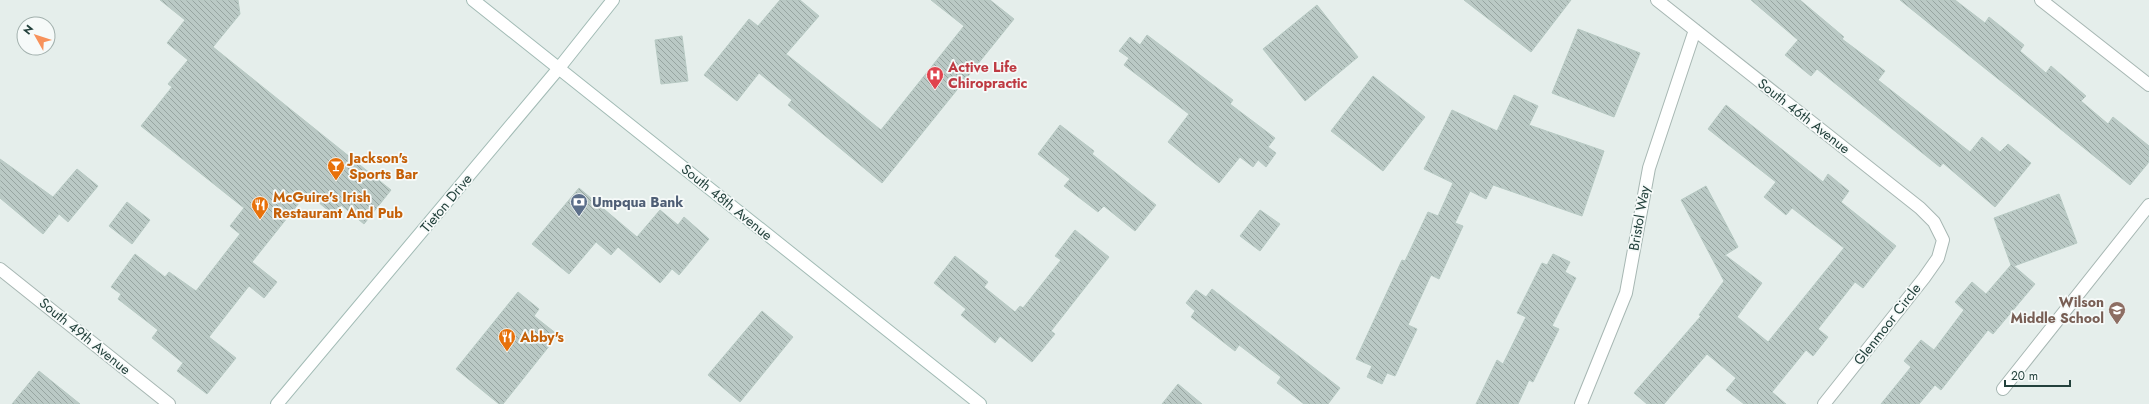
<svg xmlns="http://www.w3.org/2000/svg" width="2149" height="404" font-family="Jost,sans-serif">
  <defs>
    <pattern id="building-back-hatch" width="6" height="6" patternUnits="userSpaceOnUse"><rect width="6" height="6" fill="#bac9c5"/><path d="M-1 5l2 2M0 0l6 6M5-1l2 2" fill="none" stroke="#97a5a1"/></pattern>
  </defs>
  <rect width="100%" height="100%" fill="#e5eeeb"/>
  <path fill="url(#building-back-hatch)" stroke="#b7c9c3" d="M160 0H238L240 14 213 47 391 190 364 224 341 205 334 215 307 193 252 262 277 282 264 298 249 286 209 337 236 358 207 394 177 371 183 363 152 338 158 330 118 299 121 294 111 287 135 254 165 277 169 272 196 291 240 234 230 226 244 208 141 126 172 87 168 84 188 60 167 43 185 20Z
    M780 0H800L819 16 786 54 881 130 964 26 931 0H990L1014 19 882 183 788 105 792 100 759 73 737 101 704 75 749 19 758 26Z
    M1464 0H1571L1531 52Z
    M1751 0H1800L1844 37 1842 39 1885 71 1878 80 1970 152 1982 137 2000 152 2008 144 2031 163 1995 207 1943 163 1940 167 1817 69 1811 76 1785 55 1798 40Z
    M1900 0H1955L1985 23 1989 17 2024 45 2020 51 2046 73 2051 66 2086 96 2081 101 2108 124 2113 117 2149 146V162L2130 185Z
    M1317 5 1358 57 1305 101 1263 49Z
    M1578 29 1640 53 1614 117 1552 93Z
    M1147 35 1233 100 1230 104 1275 138 1268 147 1276 153 1266 167 1258 160 1253 167 1240 157 1219 183 1168 142 1189 114 1124 65 1129 58 1119 51 1130 37 1140 45Z
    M682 36 688 81 661 84 655 40Z
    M1373 76 1425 117 1383 171 1331 131Z
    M1514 95 1538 106 1529 125 1604 151 1582 216 1493 185 1486 199 1470 191 1455 223 1463 226 1439 279 1431 275 1408 325 1417 329 1395 376 1387 373 1382 384 1367 377 1372 366 1356 359 1402 260 1405 261 1428 212 1438 216 1453 183 1424 169 1452 110 1497 131Z
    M1726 105 1823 182 1828 174 1849 191 1841 202 1896 246 1863 288 1855 282 1818 329 1828 337 1813 356 1806 350 1772 392 1786 404H1744L1726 390 1736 378 1707 354 1664 404H1647L1634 393 1701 316 1699 315 1724 281 1681 200 1706 186 1738 247 1725 255 1762 283 1737 317 1768 342 1844 248 1792 208 1786 215 1764 197 1776 182 1708 129Z
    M1060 125 1094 151 1092 154 1156 205 1135 231 1104 206 1098 212 1064 186 1070 179 1038 154Z
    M0 159 53 197 77 169 98 186 68 222 59 214 43 234 0 198Z
    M579 188 637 237 660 210 678 225 684 217 709 239 679 275 672 269 660 283 618 247 611 255 596 242 569 274 532 244Z
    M2059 194 2077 243 2014 266 2035 284 1993 334 1988 330 1941 390 1935 385 1919 404H1881L1911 367 1904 361 1921 340 1934 350 1964 310 1955 302 1972 282 1986 294 2011 265 1994 218Z
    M127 202 150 220 132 244 109 226Z
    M1260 210 1280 224 1260 251 1240 236Z
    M1075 230 1109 257 1051 331 1055 334 1032 362 1000 336 995 343 961 315 966 309 934 283 955 256 988 282 984 287 1015 312 1020 306 1023 308 1061 260 1055 256Z
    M1553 254 1570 262 1565 272 1576 278 1552 326 1559 329 1533 382 1529 380 1518 404H1476L1497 360 1503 364 1526 317 1517 313 1542 263 1547 265Z
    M1212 289 1340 388 1328 404H1304L1277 383 1281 377 1239 345 1235 351 1191 317 1195 311 1186 303 1196 290 1206 297Z
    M518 292 539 309 534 316 558 335 503 404H499L456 369Z
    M762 311 793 337 740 402 708 375Z
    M39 371 80 404H12Z
    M1178 384 1202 404H1162Z"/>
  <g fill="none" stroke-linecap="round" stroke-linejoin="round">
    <defs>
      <path id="street" d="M1657 0 1920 208 1934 222 1943 240 1938 258 1924 278 1824 404
        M2041 0 2149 85
        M0 269 169 404
        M2003 389 2149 205
        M1581 404 1626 293 1649 168 1695 30"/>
      <path id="secondary" d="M473 0 980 404
        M277 404 559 68 613 0"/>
    </defs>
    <use href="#street" stroke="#a7b7b3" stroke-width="14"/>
    <use href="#secondary" stroke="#a2bbb5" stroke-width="14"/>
    <use href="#street" stroke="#fff" stroke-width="12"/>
    <use href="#secondary" stroke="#fff" stroke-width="12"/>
  </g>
  <defs>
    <symbol id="hospital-pin" viewBox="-11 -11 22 30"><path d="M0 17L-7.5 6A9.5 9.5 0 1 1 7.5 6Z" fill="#e0444e" stroke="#f6faf9"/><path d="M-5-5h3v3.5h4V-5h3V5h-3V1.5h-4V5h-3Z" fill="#fff"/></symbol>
    <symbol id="bar-pin" viewBox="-11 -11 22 30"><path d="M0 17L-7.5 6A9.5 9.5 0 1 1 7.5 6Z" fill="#e8710a" stroke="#f6faf9"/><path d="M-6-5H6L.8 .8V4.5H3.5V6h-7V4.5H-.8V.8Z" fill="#fff"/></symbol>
    <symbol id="bank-pin" viewBox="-11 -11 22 30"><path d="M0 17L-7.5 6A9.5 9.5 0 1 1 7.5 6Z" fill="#5c6f8a" stroke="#f6faf9"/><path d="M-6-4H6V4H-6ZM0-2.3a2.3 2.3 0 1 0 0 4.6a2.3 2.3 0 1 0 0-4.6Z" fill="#fff"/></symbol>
    <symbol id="restaurant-pin" viewBox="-11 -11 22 30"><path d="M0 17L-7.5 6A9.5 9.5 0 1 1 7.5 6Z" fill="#e8710a" stroke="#f6faf9"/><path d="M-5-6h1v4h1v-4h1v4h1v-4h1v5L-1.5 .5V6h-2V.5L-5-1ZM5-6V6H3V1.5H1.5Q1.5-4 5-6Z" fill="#fff"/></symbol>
    <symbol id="school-pin" viewBox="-11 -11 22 30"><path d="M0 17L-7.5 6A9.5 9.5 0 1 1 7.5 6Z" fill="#8d6e63" stroke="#f6faf9"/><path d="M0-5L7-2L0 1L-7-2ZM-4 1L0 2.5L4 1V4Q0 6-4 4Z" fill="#fff"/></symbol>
  </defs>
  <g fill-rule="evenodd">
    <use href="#hospital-pin" x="925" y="65" width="20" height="27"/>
    <use href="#bar-pin" x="326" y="156" width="20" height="27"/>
    <use href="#bank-pin" x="569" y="192" width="20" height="27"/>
    <use href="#restaurant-pin" x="250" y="195" width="20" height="27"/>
    <use href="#school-pin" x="2107" y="300" width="20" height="27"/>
    <use href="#restaurant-pin" x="497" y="327" width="20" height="27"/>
  </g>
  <g text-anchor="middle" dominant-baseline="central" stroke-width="3.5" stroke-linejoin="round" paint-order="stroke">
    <g font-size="14" font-weight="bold" fill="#be3a42" stroke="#f6faf9" text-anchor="start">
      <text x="948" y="67">Active Life<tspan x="948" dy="16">Chiropractic</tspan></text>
    </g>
    <g font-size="14" fill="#23413c" stroke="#f6faf9">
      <text transform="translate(1804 116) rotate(38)">South 46th Avenue</text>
      <text transform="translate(727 202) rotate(39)">South 48th Avenue</text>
      <text transform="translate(446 203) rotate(-50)">Tieton Drive</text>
      <text transform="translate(1639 218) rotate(-80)">Bristol Way</text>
      <text transform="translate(1887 324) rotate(-52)">Glenmoor Circle</text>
      <text transform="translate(85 336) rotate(39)">South 49th Avenue</text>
    </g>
    <g font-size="14" font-weight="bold" fill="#c56008" stroke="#f6faf9" text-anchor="start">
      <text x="349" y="158">Jackson's<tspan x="349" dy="16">Sports Bar</tspan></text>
      <text x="273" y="197">McGuire's Irish<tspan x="273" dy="16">Restaurant And Pub</tspan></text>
      <text x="520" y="337">Abby's</text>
    </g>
    <g font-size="14" font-weight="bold" fill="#4e5e75" stroke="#f6faf9" text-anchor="start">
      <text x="592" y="202">Umpqua Bank</text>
    </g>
    <g font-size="14" font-weight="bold" fill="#785e54" stroke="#f6faf9" text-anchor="end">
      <text x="2104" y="302">Wilson<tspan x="2104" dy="16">Middle School</tspan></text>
    </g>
  </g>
  <g transform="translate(36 36) rotate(309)"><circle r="19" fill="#f6faf9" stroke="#a2b0ad"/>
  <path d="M0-3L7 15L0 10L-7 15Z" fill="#f7925b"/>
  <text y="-6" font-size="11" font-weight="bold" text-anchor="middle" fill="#23413c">N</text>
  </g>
  <path d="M2005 380v6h65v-6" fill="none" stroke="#23413c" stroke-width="2"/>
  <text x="2011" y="380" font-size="12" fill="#23413c" stroke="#f6faf9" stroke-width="3" paint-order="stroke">20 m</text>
</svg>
